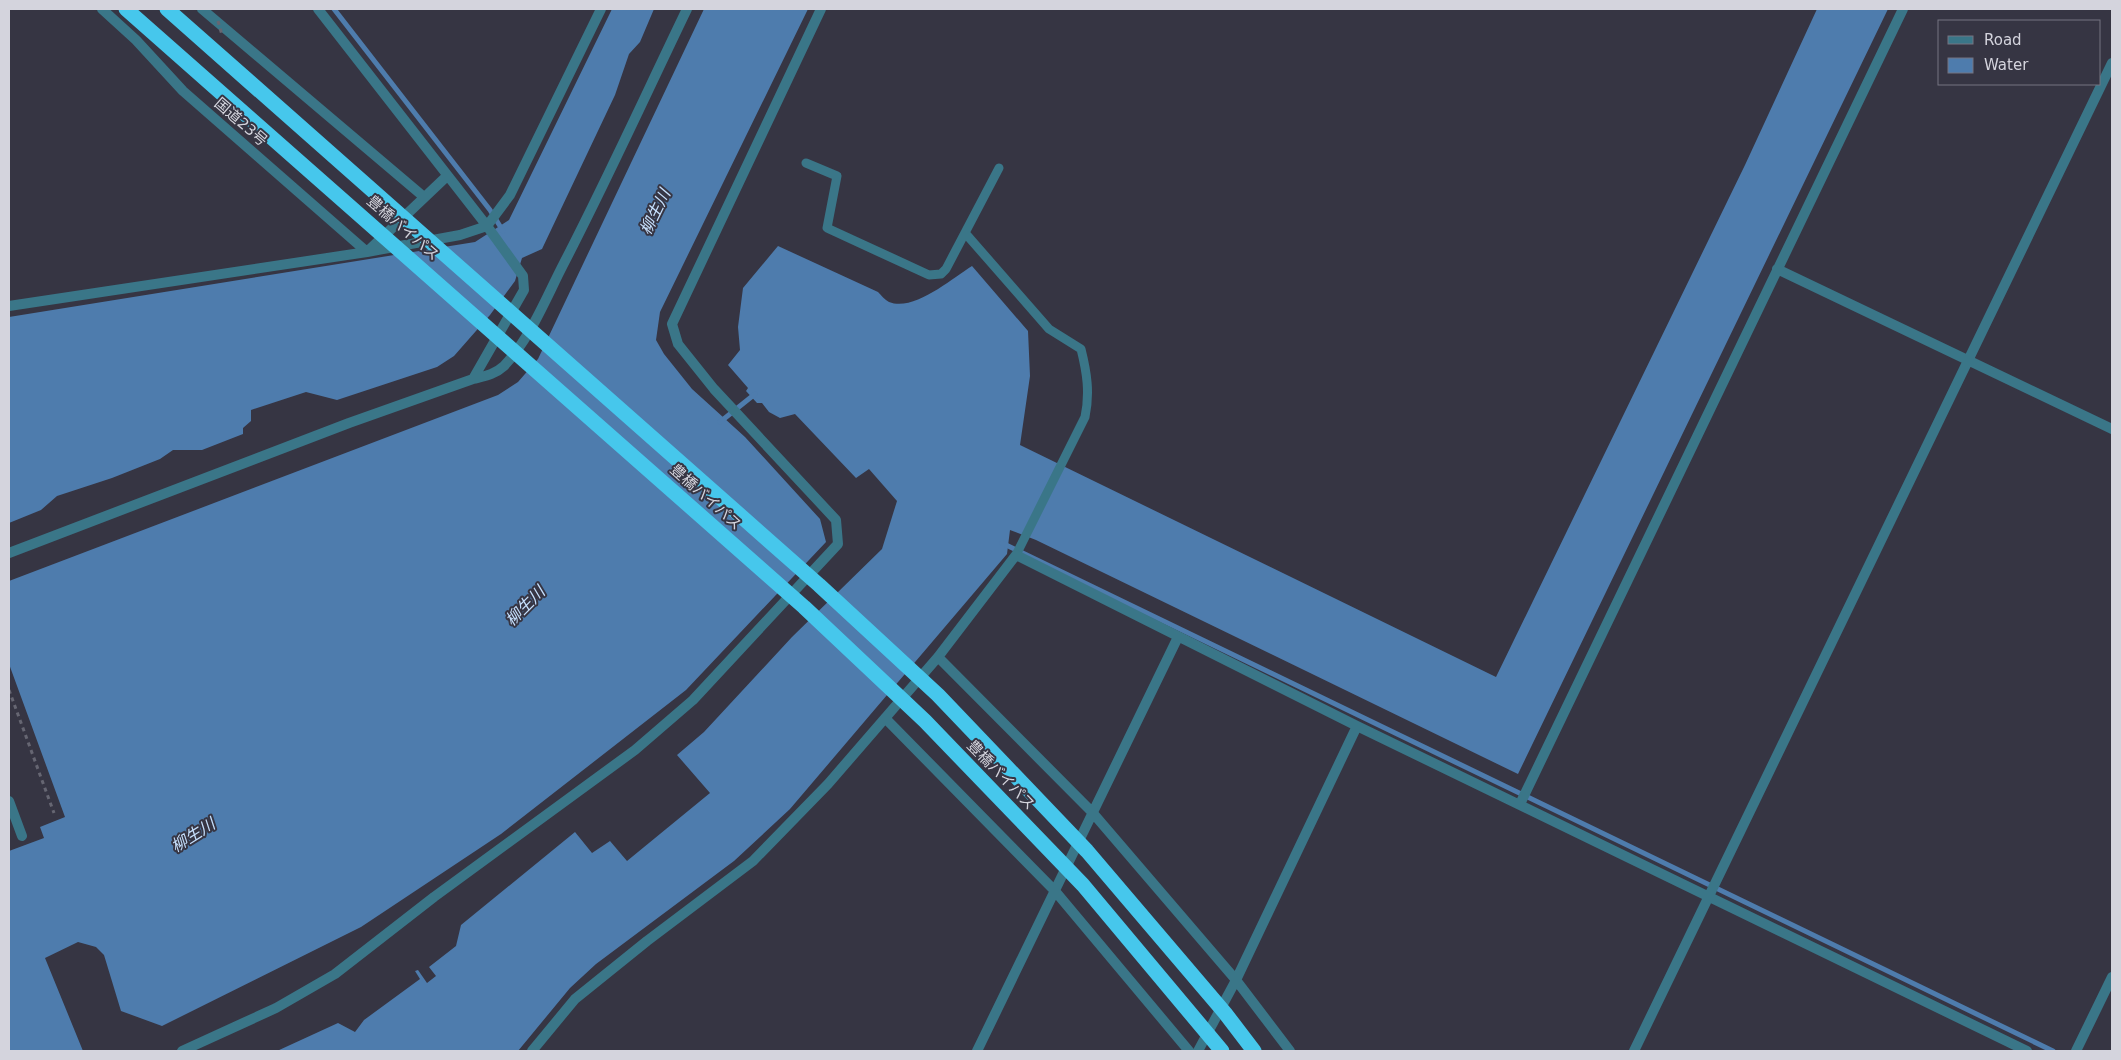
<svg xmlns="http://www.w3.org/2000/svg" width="2121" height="1060" font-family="'DejaVu Sans','Noto Sans JP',sans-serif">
  <rect width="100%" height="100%" fill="#363543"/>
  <path fill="#4e7cad" d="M612 9H654L640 42 629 54 615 95 542 249 522 258 515 281 490 315 454 356 437 367 337 400 306 392 251 410V421L243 428V434L202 450H173L160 459 112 478 57 496 41 510 9 523V317L475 242 509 220Z
    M704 9H808L660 312 656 340 664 354 692 389 745 437 820 519 826 542 686 690 501 834 361 927 162 1026 121 1011 104 955 96 947 78 942 45 958 83 1051H9V851L44 838 40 827 65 817 9 664V581L498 395 518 382 538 359Z
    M1817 9H1888L1518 774 1036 540 1010 530 1007 554 790 809 734 861 596 964 570 988 518 1051H277L338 1023 355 1032 364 1020 420 979 415 971 418 970 427 983 436 976 429 967 456 946 461 925 575 832 592 853 610 841 627 861 710 793 677 755 704 732 792 637 882 549 897 501 869 469 856 478 795 414 780 418 769 412 762 403H757L746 391 748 388 728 365 740 350 738 327 743 288 778 246 878 292C881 295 885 300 889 302 914 312 951 279 972 266L1028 331 1030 376 1020 445 1496 677 1745 165Z"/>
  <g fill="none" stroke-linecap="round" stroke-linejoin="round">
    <path stroke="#4e7cad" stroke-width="5" d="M334 9 490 210 503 231
      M720 422 755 394
      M1002 543 2053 1051"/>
    <path stroke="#666672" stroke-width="3" stroke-dasharray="4 4" stroke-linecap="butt" d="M9 690 54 813"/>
    <path stroke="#3a7688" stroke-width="9" d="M806 163 837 176 827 228 929 275 941 274 946 269 999 168
      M966 234 1049 329 1081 349C1087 373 1090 393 1085 417L1016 555"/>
    <path stroke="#3a7688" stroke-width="10" d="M102 9 136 40 183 91 367 252
      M202 9 424 197
      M318 9 487 226 523 276 524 290 473 379
      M368 251 447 176
      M1777 269 2112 429
      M9 306 367 252 460 235 487 226 510 195 601 9
      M9 553 349 423 473 379C485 376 494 375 504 366 530 339 546 298 563 265 607 180 646 94 687 9
      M938 657 1092 812 1236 980 1290 1051
      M885 718 1055 891 1189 1051
      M9 801 22 836
      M1520 804 1903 9
      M182 1051 276 1008 335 974 434 897 635 750 693 700 838 544 836 520 714 389 678 344 672 324 821 9
      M532 1051 575 999 647 941 753 861 828 784 938 657 1016 555 1357 726 2027 1051
      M977 1051 1178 637
      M1198 1051 1236 980 1357 726
      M1634 1051 2112 63
      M2076 1051 2112 977"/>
    <path stroke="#666672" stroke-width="3" stroke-dasharray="4 4" stroke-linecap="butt" d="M218 21 222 35"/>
    <path stroke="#46c7ec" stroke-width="15" d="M126 9 804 607 925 721 1083 885 1222 1051
      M167 9 819 585 938 695 1087 851 1225 1013 1254 1051"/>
  </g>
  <g text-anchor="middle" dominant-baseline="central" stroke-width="4" stroke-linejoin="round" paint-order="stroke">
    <g font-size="15" fill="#d4d4dd" stroke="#363543">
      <text transform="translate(241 122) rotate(41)">国道23号</text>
      <text transform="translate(403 228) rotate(41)">豊橋バイパス</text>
      <text transform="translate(706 497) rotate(42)">豊橋バイパス</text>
      <text transform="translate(1001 775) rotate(46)">豊橋バイパス</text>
    </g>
    <g font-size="16" font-style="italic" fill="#c7e1fe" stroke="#363543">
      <text transform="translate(655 212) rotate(-64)">柳生川</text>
      <text transform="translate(525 606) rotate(-45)">柳生川</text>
      <text transform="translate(193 835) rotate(-32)">柳生川</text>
    </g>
  </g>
  <rect width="2121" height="1060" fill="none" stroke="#d4d4dd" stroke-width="20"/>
  <rect x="1938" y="20" width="162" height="65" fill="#363543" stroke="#757581"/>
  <rect x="1948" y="36" width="25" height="8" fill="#3a7688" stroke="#757581"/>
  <text x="1984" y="45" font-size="15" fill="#d4d4dd">Road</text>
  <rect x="1948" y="58" width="25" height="15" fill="#4e7cad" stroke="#757581"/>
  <text x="1984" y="70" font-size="15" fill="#d4d4dd">Water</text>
</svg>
